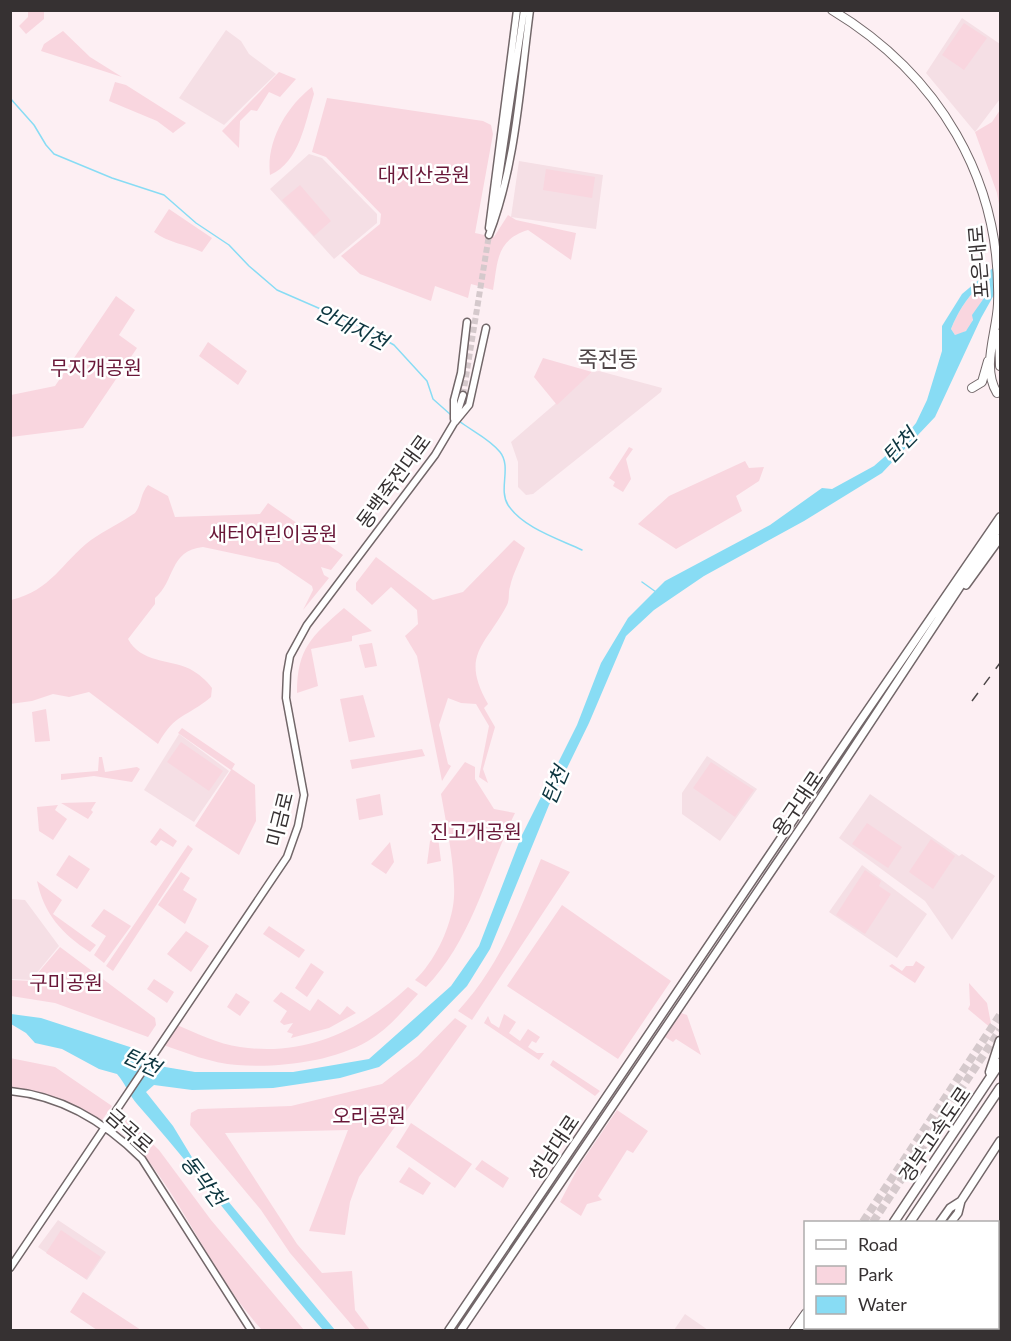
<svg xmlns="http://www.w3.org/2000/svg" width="1011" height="1341" font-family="Lato,'Noto Sans KR',sans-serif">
  <rect width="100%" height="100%" fill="#fdeff3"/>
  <path fill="#f5dfe5" d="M962 18 1000 44V99L975 132 926 73Z
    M226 30 241 41 249 54 276 74 224 125 179 98Z
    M309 154 322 158 377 214V223L334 259 270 189Z
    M519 161 603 175 596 229 511 217Z
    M599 371 662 388 661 392 533 494 526 495 518 487V462L511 442 592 372Z
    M179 734 229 771 194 822 144 790Z
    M707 756 757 789 720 841 682 814V793Z
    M870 794 959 856 962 854 995 876 952 940 925 901 839 838Z
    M862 865 927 914 897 958 829 912Z
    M11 899 25 900 59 946 31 980 11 979Z
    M58 1220 106 1252 87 1280 38 1247Z
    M685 1314 708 1330H674Z"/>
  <path fill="#f9d6df" d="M28 11H44V19L26 34 19 26 28 17Z
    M964 23 987 38 964 70 942 55Z
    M63 31 90 57 122 77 41 51 44 44Z
    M279 72 296 79 280 97 269 92 257 111 251 110 240 121 239 148 222 131Z
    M115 82 126 85 186 123 173 133 157 121 109 101Z
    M312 87 314 94C305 122 300 162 270 175 266 142 286 107 312 87Z
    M327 98 483 121 491 125 493 134 475 233 494 237 508 215 516 220 576 233 571 260 528 230C496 240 498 261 493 290L471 284 468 298 435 286 431 301 360 274 341 256 380 224 381 214 326 157 312 152Z
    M1000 110V210L997 193 975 132 992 122Z
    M546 169 595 177 592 198 543 190Z
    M300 185 331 221 314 236 282 200Z
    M169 209 212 238 202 252C185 244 169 243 154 232Z
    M979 287 983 289 984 298 973 315C974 325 965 335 955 335L951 329C957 314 966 298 979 287Z
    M116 296 135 310 119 335 137 348 83 428 11 437V395L55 386Z
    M208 342 247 371 238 385 199 356Z
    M543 358 592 372 557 405 534 377Z
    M629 447 633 449 626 459 631 479 623 492 613 486 615 482 609 478Z
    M745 461 749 468 764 467 759 481 736 496 742 511 676 549 638 524 669 496Z
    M148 485 168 496 175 517 260 514 268 503 343 555 331 570 321 567 324 575 329 578 303 610 313 590 312 586 278 563 203 547C169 550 175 582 155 598V604L128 639C141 663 169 659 190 669 199 674 206 680 212 688L211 697C186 718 175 713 158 744L89 692 69 697 53 694 32 701 10 704 11 600C52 590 61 563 91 540 105 530 121 523 135 513 142 504 140 494 148 485Z
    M514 540 525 548C520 561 513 573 510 587 508 592 510 599 507 605 485 647 460 654 488 704L484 708 495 727 483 769 488 783 479 777 489 726 476 704 461 703 448 698 439 725 448 764 451 766 442 781 417 656 405 636 418 624 417 610 391 587 372 605 356 590V583L376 557 433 600 463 592Z
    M344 608 372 631 352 636V641L311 649 318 686 297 693C297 648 312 636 344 608Z
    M372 643 377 666 365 668 359 645Z
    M363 695 375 737 349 742 340 699Z
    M46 709 50 741 35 742 32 712Z
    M182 728 235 764 232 769 255 785 256 821 239 855 195 826 231 770 178 733Z
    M181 742 223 771 209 791 167 762Z
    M422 749 425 756 352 769 350 760Z
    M99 757H102L105 772 137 767 140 769 132 782 94 776 61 780V774L98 771Z
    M465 762 475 767V779L494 809 515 813C487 871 472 940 426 987L415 980C434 962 449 931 453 906 458 878 446 823 441 794Z
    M711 762 754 790 735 817 693 788Z
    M380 794 383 815 359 820 356 799Z
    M96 802 91 810 93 812 88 819 61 803Z
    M58 805 55 810 67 819 53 840 39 831 37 807Z
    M867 823 902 847 888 868 852 844Z
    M160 828 177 841 173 847 161 840 156 846 150 842Z
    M438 837 441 861 427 864 430 841Z
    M931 839 955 856 933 889 909 872Z
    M390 842 394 862 386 874 371 864Z
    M188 845 193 849 113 971 106 966Z
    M69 855 90 869 77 889 56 875Z
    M541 859 570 872 472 1020 458 1011C501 964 517 916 541 859Z
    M865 870 881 881 879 886 891 894 865 934 836 915Z
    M181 872 190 878 183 890 197 899 185 924 158 905Z
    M37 881 62 900 53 914 96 945 90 952C62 934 44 914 37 881Z
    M562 905 671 981 618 1059 507 986Z
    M104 909 131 926 104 963 94 955 106 936 91 926Z
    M269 926 305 950 299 958 263 934Z
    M186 931 209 946 191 972 167 954Z
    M60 947 155 1018 156 1025 148 1037 55 1003 11 996V980L31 981Z
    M916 961 925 967 915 983 889 966 892 964 902 971 906 966H913Z
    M311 963 324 972 307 997 295 988Z
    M154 979 174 992 167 1003 147 989Z
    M969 983 987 1003 992 1029 968 1009 970 1005Z
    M408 987 418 994C403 1011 388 1029 368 1041 332 1062 278 1068 237 1065 211 1063 186 1053 161 1044L175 1024C196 1033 218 1044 240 1047 305 1057 362 1030 408 987Z
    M281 992 310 1011 318 999 340 1015 347 1006 356 1013 329 1028 291 1038 293 1034 287 1032 293 1023 284 1025 280 1022 287 1011 273 1001Z
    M236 993 250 1002 240 1016 227 1007Z
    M681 1013 687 1015 701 1055 676 1039 673 1042 665 1037Z
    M504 1014 516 1022 509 1033 520 1041 528 1029 540 1037 536 1043 532 1041 528 1047 537 1053H544L539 1060 484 1023 488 1016 491 1023 499 1028Z
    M455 1018 467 1026 359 1177 350 1202 345 1235 309 1231 348 1130 225 1133 297 1244 322 1273 352 1271 355 1310 370 1330H356L290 1253 261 1210 190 1125 191 1113 198 1109 291 1106 382 1084 418 1056Z
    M10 1058 55 1067 112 1106 100 1123 47 1099 11 1088Z
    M553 1060 600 1091 595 1096 550 1065Z
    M617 1110 648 1131 633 1153 627 1150 598 1196 602 1200 587 1204 581 1216 560 1202 579 1166Z
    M127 1119 159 1150 211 1220 304 1330H262C207 1270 180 1188 122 1131L121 1125Z
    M411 1123 472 1164 455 1188 396 1147Z
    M482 1160 509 1178 503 1188 475 1169Z
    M409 1167 431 1183 423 1195 399 1182Z
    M61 1230 101 1257 86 1279 46 1253Z
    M83 1292 141 1330H97L70 1312Z"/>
  <path fill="#88dcf4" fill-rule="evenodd" d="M1000 262V284L981 318 935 417 882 473 804 521 704 576 654 610 626 636 589 723 549 805 490 949 467 986 418 1036 379 1067 340 1078 273 1088 192 1090 154 1085 146 1092 173 1126 193 1159 335 1330H323C259 1257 202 1177 137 1104 129 1095 125 1083 117 1074L99 1069 62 1049 35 1043 26 1033 11 1024V1014L41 1018 136 1049 159 1066 195 1072H293L369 1059 451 986 479 946 521 837 577 725 601 663 628 618 665 581 770 525 822 488 832 489 874 466 898 445 916 423 927 400 942 351V326L962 294ZM979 287 982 289 984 298 972 315 973 320 966 331 955 335 951 329C957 314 966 298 979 287Z"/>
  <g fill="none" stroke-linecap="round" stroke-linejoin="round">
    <path stroke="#88dcf4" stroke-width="1.5" d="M10 98 34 125 46 145 54 154 112 178 164 195 196 223 229 245 249 266 277 290 362 327 394 345 427 381 433 399 451 415
      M459 421C472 431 490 439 500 452 512 467 498 489 508 505 523 528 559 539 582 550
      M642 582 656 592"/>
    <path stroke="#d5c9cc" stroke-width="6" stroke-dasharray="6 3" stroke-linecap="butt" d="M463 395 489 235"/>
    <path stroke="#d5c9cc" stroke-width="8" stroke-dasharray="8 4" stroke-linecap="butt" d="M863 1222 1000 1015
      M873 1222 1000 1030"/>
    <defs>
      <path id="secondary" d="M493 217 524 10
        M489 228 517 10
        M489 235C516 165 520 85 530 10
        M454 419V400L461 373 467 322
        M455 422 469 405 486 328
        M10 1091C62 1096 106 1123 142 1159L251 1330
        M10 1268 287 857 298 826 304 795 286 698 287 673 290 656 307 625 435 455 454 423 463 395"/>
      <path id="primary" d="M966 585 1000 538
        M940 1222 950 1208 961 1201
        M951 1222 958 1213 961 1201 1000 1141
        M449 1330 858 724 1000 517
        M461 1330 806 820 1000 526
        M865 1330 867 1328
        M878 1330 880 1328"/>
      <path id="trunk" d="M832 10C938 74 1002 179 998 304 997 332 981 367 997 393
        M999 334 1000 366
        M972 388 982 382 988 361
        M794 1330 806 1313
        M800 1330 806 1323"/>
      <path id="motorway" d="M990 1072 1000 1041
        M894 1222 1000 1063
        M910 1222 1000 1088
        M823 1330 825 1328
        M838 1330 840 1328
        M848 1330 850 1328"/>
    </defs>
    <use href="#secondary" stroke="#726769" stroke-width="9"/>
    <use href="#primary" stroke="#726769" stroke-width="10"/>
    <use href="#trunk" stroke="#726769" stroke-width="10"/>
    <use href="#motorway" stroke="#726769" stroke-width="11"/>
    <use href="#secondary" stroke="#fff" stroke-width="6"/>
    <use href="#primary" stroke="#fff" stroke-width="7"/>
    <use href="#trunk" stroke="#fff" stroke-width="8"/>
    <use href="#motorway" stroke="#fff" stroke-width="8"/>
    <path stroke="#4c4647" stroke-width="1.5" stroke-dasharray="10 10" stroke-linecap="butt" d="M972 701 1000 663"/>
  </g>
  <g text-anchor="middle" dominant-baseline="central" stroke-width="5" stroke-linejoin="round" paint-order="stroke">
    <g font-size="20" fill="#691738" stroke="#fff">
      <text x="424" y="174">대지산공원</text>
      <text x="96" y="367">무지개공원</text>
      <text x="273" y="533">새터어린이공원</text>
      <text x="476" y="831">진고개공원</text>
      <text x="66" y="982">구미공원</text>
      <text x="369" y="1115">오리공원</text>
    </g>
    <g font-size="20" fill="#363132" stroke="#fff">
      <text transform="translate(978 262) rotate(-95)">포은대로</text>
      <text transform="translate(393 481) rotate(-54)">동백죽전대로</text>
      <text transform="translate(797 803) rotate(-56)">용구대로</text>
      <text transform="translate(279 819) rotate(-76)">미금로</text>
      <text transform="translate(130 1130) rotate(41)">금곡로</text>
      <text transform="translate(934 1134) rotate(-56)">경부고속도로</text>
      <text transform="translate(553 1147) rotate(-56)">성남대로</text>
    </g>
    <g font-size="21" font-style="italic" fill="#0c353f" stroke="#fff">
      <text transform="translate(352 326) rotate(26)">안대지천</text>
      <text transform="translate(899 445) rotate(-46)">탄천</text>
      <text transform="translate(554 785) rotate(-67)">탄천</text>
      <text transform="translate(142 1061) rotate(25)">탄천</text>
      <text transform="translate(204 1180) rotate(53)">동막천</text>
    </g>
    <g font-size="22" fill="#4f4547" stroke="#fff">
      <text x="608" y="358">죽전동</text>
    </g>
  </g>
  <rect width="1011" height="1341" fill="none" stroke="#363132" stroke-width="24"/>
  <rect x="804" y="1221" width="195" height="108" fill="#ffffff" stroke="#afadad" stroke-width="1.5"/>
  <rect x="816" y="1240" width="30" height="9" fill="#ffffff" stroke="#afadad" stroke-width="1.5"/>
  <text x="858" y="1251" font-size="18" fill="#363132">Road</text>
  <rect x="816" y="1266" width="30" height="18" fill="#f9d6df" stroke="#afadad" stroke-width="1.5"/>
  <text x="858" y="1281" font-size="18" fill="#363132">Park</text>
  <rect x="816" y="1296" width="30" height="18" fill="#88dcf4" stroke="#afadad" stroke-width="1.5"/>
  <text x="858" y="1311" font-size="18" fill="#363132">Water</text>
</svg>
